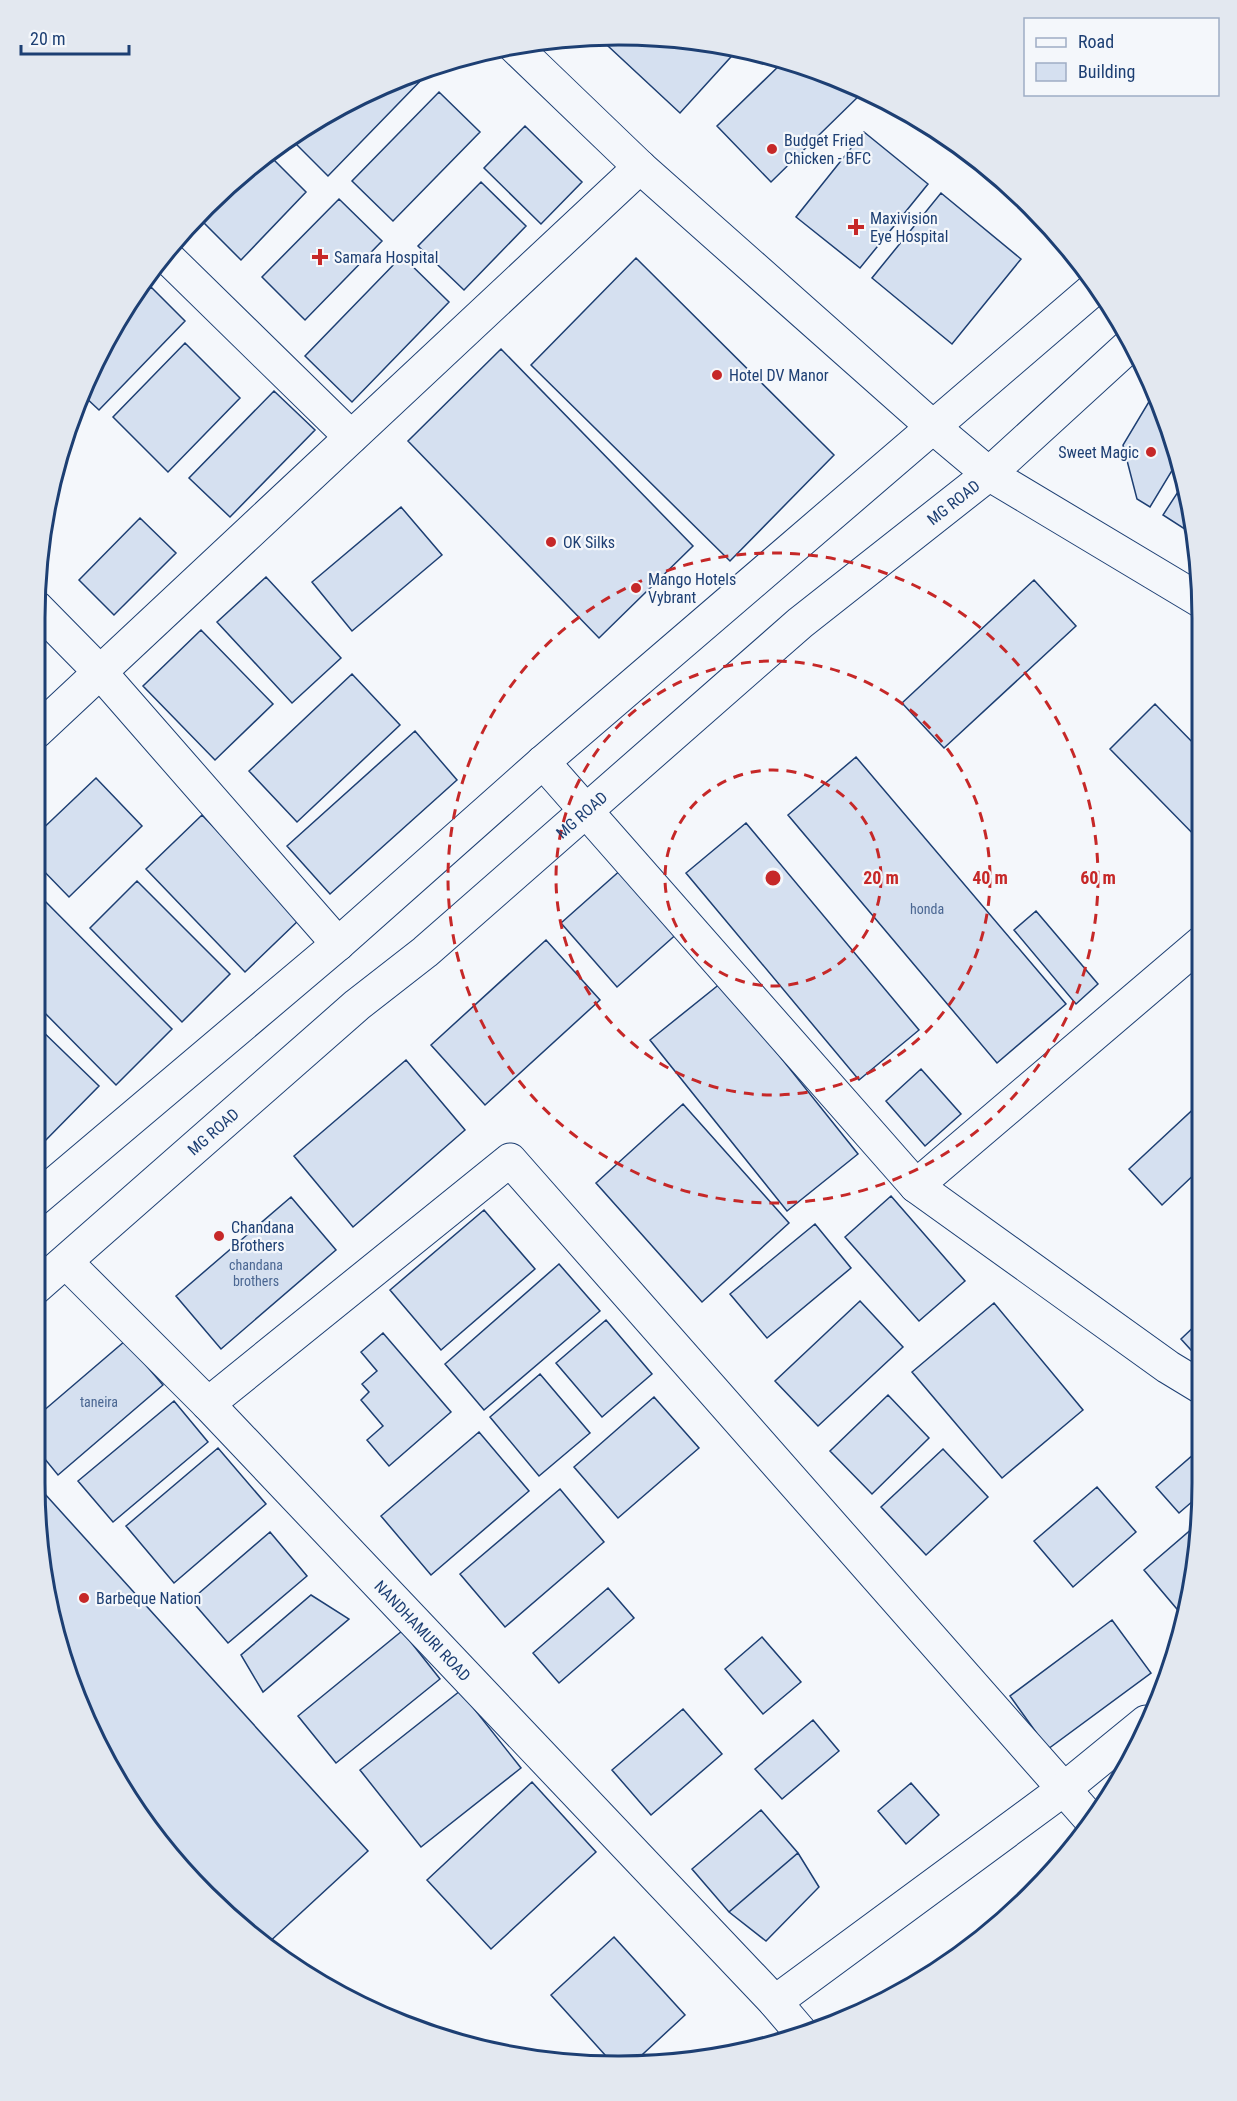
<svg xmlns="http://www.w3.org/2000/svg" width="1237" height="2101" font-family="'Roboto Condensed',sans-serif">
  <rect width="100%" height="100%" fill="#f4f7fb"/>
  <path fill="#d5e0f0" stroke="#1d3f73" stroke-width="1.5" d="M619 35 733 46 739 48 680 113 608 46Z
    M784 61 842 79 864 91 771 182 717 126Z
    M426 69 429 72 328 176 289 137 395 79Z
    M439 92 480 132 393 221 352 181Z
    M525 126 582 182 541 224 484 168Z
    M864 132 928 184 860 268 796 217Z
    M268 154 306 192 241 260 197 216 206 205Z
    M481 182 526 226 464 290 418 246Z
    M941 193 1021 259 952 344 872 278Z
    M339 199 382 241 305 320 262 277Z
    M402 256 449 302 352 402 305 356Z
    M636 258 834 455 730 561 531 365Z
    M151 287 185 321 99 410 83 395 122 317Z
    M185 343 240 398 168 472 113 417Z
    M501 349 693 546 599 638 408 441Z
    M274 391 315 430 230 517 189 478Z
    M1153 395 1179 459 1150 507 1137 499 1123 445Z
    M1185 481 1194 535 1163 515Z
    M401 507 442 555 352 631 312 582Z
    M140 518 176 553 114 615 79 580Z
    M266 577 341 658 292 703 217 622Z
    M1034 580 1076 626 944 748 902 703Z
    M201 630 273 704 215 760 143 686Z
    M352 674 400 725 297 822 249 771Z
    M1155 704 1201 751V842L1110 749Z
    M415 731 457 780 330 894 287 846Z
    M856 757 1066 1004 997 1063 788 815Z
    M96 778 142 826 69 897 35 862V836Z
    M202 815 301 918 245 972 146 869Z
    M746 823 919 1030 859 1080 686 873Z
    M623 868 680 931 617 987 561 923Z
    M137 881 230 974 182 1022 90 928Z
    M35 891 172 1029 116 1085 35 1003Z
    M1036 911 1098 984 1076 1004 1014 930Z
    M546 940 600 1000 485 1105 431 1045Z
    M721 983 858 1154 787 1211 650 1040Z
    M35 1024 99 1086 39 1147 35 1144Z
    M406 1060 465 1130 353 1227 294 1156Z
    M921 1069 961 1114 925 1146 886 1101Z
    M1201 1102V1168L1162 1205 1129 1169Z
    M683 1104 789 1223 702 1302 596 1183Z
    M891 1196 965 1281 919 1321 845 1237Z
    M291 1197 336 1250 221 1349 176 1296Z
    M484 1210 535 1269 441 1350 390 1290Z
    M815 1224 851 1268 767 1338 730 1294Z
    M559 1264 600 1311 484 1410 445 1364Z
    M860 1301 903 1347 818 1426 775 1381Z
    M994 1303 1083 1410 1002 1478 912 1372Z
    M606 1320 652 1374 602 1417 556 1363Z
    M1201 1320V1361L1181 1339Z
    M383 1333 451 1412 389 1466 367 1440 383 1426 361 1400 369 1392 362 1384 377 1371 361 1352Z
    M125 1341 163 1385 58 1475 35 1447V1418Z
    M540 1374 590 1433 539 1476 490 1417Z
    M888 1395 929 1438 872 1494 830 1451Z
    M654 1397 699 1448 618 1518 574 1467Z
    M174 1401 208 1442 113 1522 78 1481Z
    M479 1432 529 1491 431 1575 381 1516Z
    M218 1448 266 1504 174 1583 126 1526Z
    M1201 1448V1494L1179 1513 1156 1487Z
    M943 1449 988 1497 926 1555 881 1507Z
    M35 1483 368 1851 266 1945 207 1896 155 1838 95 1741 65 1670Z
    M1097 1487 1136 1532 1073 1587 1034 1541Z
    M560 1489 604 1542 505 1627 460 1574Z
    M1201 1521 1182 1615 1144 1570Z
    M270 1532 307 1576 228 1643 191 1600Z
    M608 1588 634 1618 559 1683 533 1653Z
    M311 1595 349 1619 263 1692 241 1655Z
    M1112 1620 1151 1673 1048 1749 1010 1696Z
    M402 1631 440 1679 336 1763 298 1716Z
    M762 1637 801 1682 763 1714 725 1669Z
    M460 1691 521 1768 421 1847 360 1770Z
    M683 1709 722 1754 651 1815 612 1770Z
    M813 1720 839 1751 782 1799 755 1769Z
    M532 1782 596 1852 491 1949 427 1880Z
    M911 1783 939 1815 906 1844 878 1811Z
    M761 1810 798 1853 729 1912 692 1869Z
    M798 1853 819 1887 766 1941 729 1912Z
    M614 1937 685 2015 630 2066H615L551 1995Z"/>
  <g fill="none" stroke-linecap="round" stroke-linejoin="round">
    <defs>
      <g id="minor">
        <path d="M165 255 351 437"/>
        <path d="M36 607 100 672 338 944"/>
        <path d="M36 732 640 167"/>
        <path d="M543 762 916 1186 1168 1367 1201 1387"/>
        <path d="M916 1186 1201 943"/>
        <path id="s1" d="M66 1262 208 1404 775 2002"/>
        <path d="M208 1404 510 1160 1092 1821"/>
        <path d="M804 2036 775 2002 1064 1789 1146 1722"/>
      </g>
      <path id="tertiary" d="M513 45 640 167 933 427
        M989 474 1201 601"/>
      <g id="secondary">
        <path d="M933 427 989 474"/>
        <path d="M35 1200 338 944 543 762 1096 287"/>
        <path id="s2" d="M35 1288 357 1005 425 952 800 623 989 474 1131 344"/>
      </g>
    </defs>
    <use href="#minor" stroke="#1d3f73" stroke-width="35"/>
    <use href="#tertiary" stroke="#1d3f73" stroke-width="35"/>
    <use href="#secondary" stroke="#1d3f73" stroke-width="35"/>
    <use href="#minor" stroke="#f4f7fb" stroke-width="33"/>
    <use href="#tertiary" stroke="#f4f7fb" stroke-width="33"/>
    <use href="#secondary" stroke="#f4f7fb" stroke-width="33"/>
  </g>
  <g fill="none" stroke="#c62828" stroke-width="3" stroke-dasharray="10 8">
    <circle cx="773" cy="878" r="108"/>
    <circle cx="773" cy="878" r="217"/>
    <circle cx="773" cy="878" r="325"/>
  </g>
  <g fill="#c62828" stroke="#f4f7fb" stroke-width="2">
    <circle cx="772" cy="149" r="6"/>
    <path d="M853 218h6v6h6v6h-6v6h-6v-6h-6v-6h6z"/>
    <path d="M317 248h6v6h6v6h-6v6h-6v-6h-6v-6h6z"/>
    <circle cx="717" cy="375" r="6"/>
    <circle cx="1151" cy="452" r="6"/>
    <circle cx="551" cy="542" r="6"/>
    <circle cx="636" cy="588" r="6"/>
    <circle cx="219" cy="1236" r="6"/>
    <circle cx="84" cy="1598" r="6"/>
  </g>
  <g text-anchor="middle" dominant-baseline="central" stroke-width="4.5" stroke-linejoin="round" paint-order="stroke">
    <g font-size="14" fill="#4b6792">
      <text x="927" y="909">honda</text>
      <text x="256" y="1265">chandana<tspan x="256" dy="16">brothers</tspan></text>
      <text x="99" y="1402">taneira</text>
    </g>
    <g font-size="16" fill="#1d3f73" stroke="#f4f7fb" text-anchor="start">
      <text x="784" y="140">Budget Fried<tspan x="784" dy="18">Chicken - BFC</tspan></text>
      <text x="870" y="218">Maxivision<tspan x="870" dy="18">Eye Hospital</tspan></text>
      <text x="334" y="257">Samara Hospital</text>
      <text x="729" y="375">Hotel DV Manor</text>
      <text x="1139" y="452" text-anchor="end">Sweet Magic</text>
      <text x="563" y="542">OK Silks</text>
      <text x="648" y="579">Mango Hotels<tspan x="648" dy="18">Vybrant</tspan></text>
      <text x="231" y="1227">Chandana<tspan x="231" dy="18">Brothers</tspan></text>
      <text x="96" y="1598">Barbeque Nation</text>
    </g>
    <g font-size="16" fill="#1d3f73" stroke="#f4f7fb">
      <text stroke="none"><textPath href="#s2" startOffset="1209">MG ROAD</textPath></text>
      <text stroke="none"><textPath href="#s2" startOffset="723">MG ROAD</textPath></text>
      <text stroke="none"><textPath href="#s2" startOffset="237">MG ROAD</textPath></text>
      <text stroke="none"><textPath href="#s1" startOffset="513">NANDHAMURI ROAD</textPath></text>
    </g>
  </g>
  <path d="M0 0H1237V2101H0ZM618 45H619A573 573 0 0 1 1192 618V1483A573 573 0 0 1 619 2056H618A573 573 0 0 1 45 1483V618A573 573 0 0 1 618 45Z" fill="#e3e8f0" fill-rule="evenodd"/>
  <path fill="none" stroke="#1d3f73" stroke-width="3" d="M618 45H619A573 573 0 0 1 1192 618V1483A573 573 0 0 1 619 2056H618A573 573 0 0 1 45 1483V618A573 573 0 0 1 618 45Z"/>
  <circle cx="773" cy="878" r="9" fill="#c62828" stroke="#f4f7fb" stroke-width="3"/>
  <g font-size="18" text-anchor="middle" font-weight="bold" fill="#c62828" stroke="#f4f7fb" stroke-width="4.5" stroke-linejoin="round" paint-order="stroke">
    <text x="881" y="884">20 m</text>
    <text x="990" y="884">40 m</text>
    <text x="1098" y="884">60 m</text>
  </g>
  <rect x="1024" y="18" width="195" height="78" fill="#f4f7fb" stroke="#9eadc5" stroke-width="1.5"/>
  <rect x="1036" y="38" width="30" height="9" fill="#f4f7fb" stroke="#9eadc5" stroke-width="1.5"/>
  <text x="1078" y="48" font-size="18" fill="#1d3f73">Road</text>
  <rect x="1036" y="63" width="30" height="18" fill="#d5e0f0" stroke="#9eadc5" stroke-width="1.5"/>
  <text x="1078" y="78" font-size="18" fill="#1d3f73">Building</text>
  <path d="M21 45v9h108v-9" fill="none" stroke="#1d3f73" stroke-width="3"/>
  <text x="30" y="45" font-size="18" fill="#1d3f73" stroke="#f4f7fb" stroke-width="4.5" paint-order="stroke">20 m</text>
</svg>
